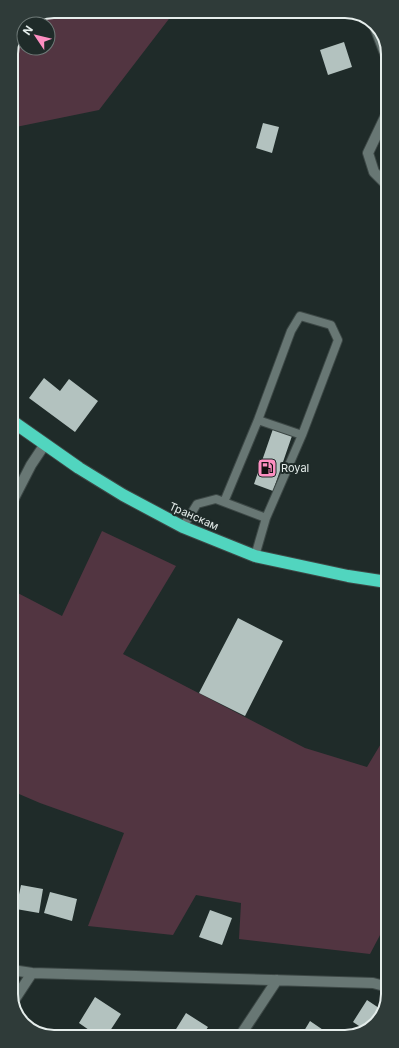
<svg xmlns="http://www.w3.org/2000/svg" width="399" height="1048" font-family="Inter,sans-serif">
  <rect width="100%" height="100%" fill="#1f2b29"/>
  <path fill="#523541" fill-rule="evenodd" d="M54 11H175L99 110 11 128V52L24 24ZM24 24H48V48H24Z
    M12 439 13 440 19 458 12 471Z
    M102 531 176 566 123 654 305 748 367 767 388 732V920L370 954 239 939 241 903 196 895 173 935 88 926 124 833 40 803 12 791V590L62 616Z"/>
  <path fill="#b3c2bf" d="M344 42 352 67 328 75 320 50Z
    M263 123 279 127 272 153 256 148Z
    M44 378 60 391 69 379 98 401 75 432 29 398Z
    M274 426 293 433 273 491 254 484Z
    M238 618 283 641 245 716 199 693Z
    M21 885 43 889 39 913 16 909Z
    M50 892 77 899 72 921 44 913Z
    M210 910 232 918 222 945 199 937Z
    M95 997 121 1014 106 1037H99L79 1023Z
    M367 1000 382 1010 379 1020 365 1030 353 1022Z
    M186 1013 208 1027 202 1036H176L173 1034Z
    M310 1021 332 1036H301Z
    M43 1028 57 1037H51L40 1032Z"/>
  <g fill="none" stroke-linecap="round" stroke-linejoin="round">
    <defs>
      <path id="lane" d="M258 420 302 435
        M224 502 258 420 291 331 300 316 331 325 338 340 302 435 266 518 255 556
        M183 527 197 504 216 499 266 518"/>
      <path id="street" d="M373 22 386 56
        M387 113 368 153 374 172 387 185
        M12 502 31 465 45 444
        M12 970 32 973 373 983 388 987
        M13 1002 32 973
        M240 1036 277 980"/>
      <path id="highway" d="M12 421 79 468 123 495 183 527 255 556 348 576 387 582"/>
    </defs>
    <use href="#lane" stroke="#3d4846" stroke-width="10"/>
    <use href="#street" stroke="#3d4846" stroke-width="12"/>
    <use href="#highway" stroke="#3d4846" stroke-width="14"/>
    <use href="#lane" stroke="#687774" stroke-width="8"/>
    <use href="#street" stroke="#687774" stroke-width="10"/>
    <use href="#highway" stroke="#51d5bf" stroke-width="12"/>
  </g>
  <defs>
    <symbol id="fuel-square" viewBox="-11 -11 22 22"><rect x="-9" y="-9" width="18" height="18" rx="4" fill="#fc8fc1" stroke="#1f2b29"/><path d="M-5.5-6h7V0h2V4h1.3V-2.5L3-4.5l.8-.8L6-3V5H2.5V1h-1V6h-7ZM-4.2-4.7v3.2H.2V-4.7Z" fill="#111"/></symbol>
  </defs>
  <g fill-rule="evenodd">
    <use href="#fuel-square" x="256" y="457" width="22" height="22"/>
  </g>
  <g text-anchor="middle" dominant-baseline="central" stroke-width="4" stroke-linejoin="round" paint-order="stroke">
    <g font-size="11" fill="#e5edeb" stroke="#1f2b29" text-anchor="start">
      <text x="281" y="468">Royal</text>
    </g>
    <g font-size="11" fill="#e5edeb" stroke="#1f2b29">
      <text transform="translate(194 516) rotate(24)">Транскам</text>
    </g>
  </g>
  <path d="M0 0H399V1048H0ZM54 18H345A36 36 0 0 1 381 54V994A36 36 0 0 1 345 1030H54A36 36 0 0 1 18 994V54A36 36 0 0 1 54 18Z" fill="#2f3b39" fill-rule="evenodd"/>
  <path fill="none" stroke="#e5edeb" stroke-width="2" d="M54 18H345A36 36 0 0 1 381 54V994A36 36 0 0 1 345 1030H54A36 36 0 0 1 18 994V54A36 36 0 0 1 54 18Z"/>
  <g transform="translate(36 36) rotate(305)"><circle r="19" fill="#1f2b29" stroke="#6e7977"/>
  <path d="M0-3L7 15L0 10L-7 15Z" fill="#fc8fc1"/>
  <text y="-6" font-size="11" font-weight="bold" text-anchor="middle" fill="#e5edeb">N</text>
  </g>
</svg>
